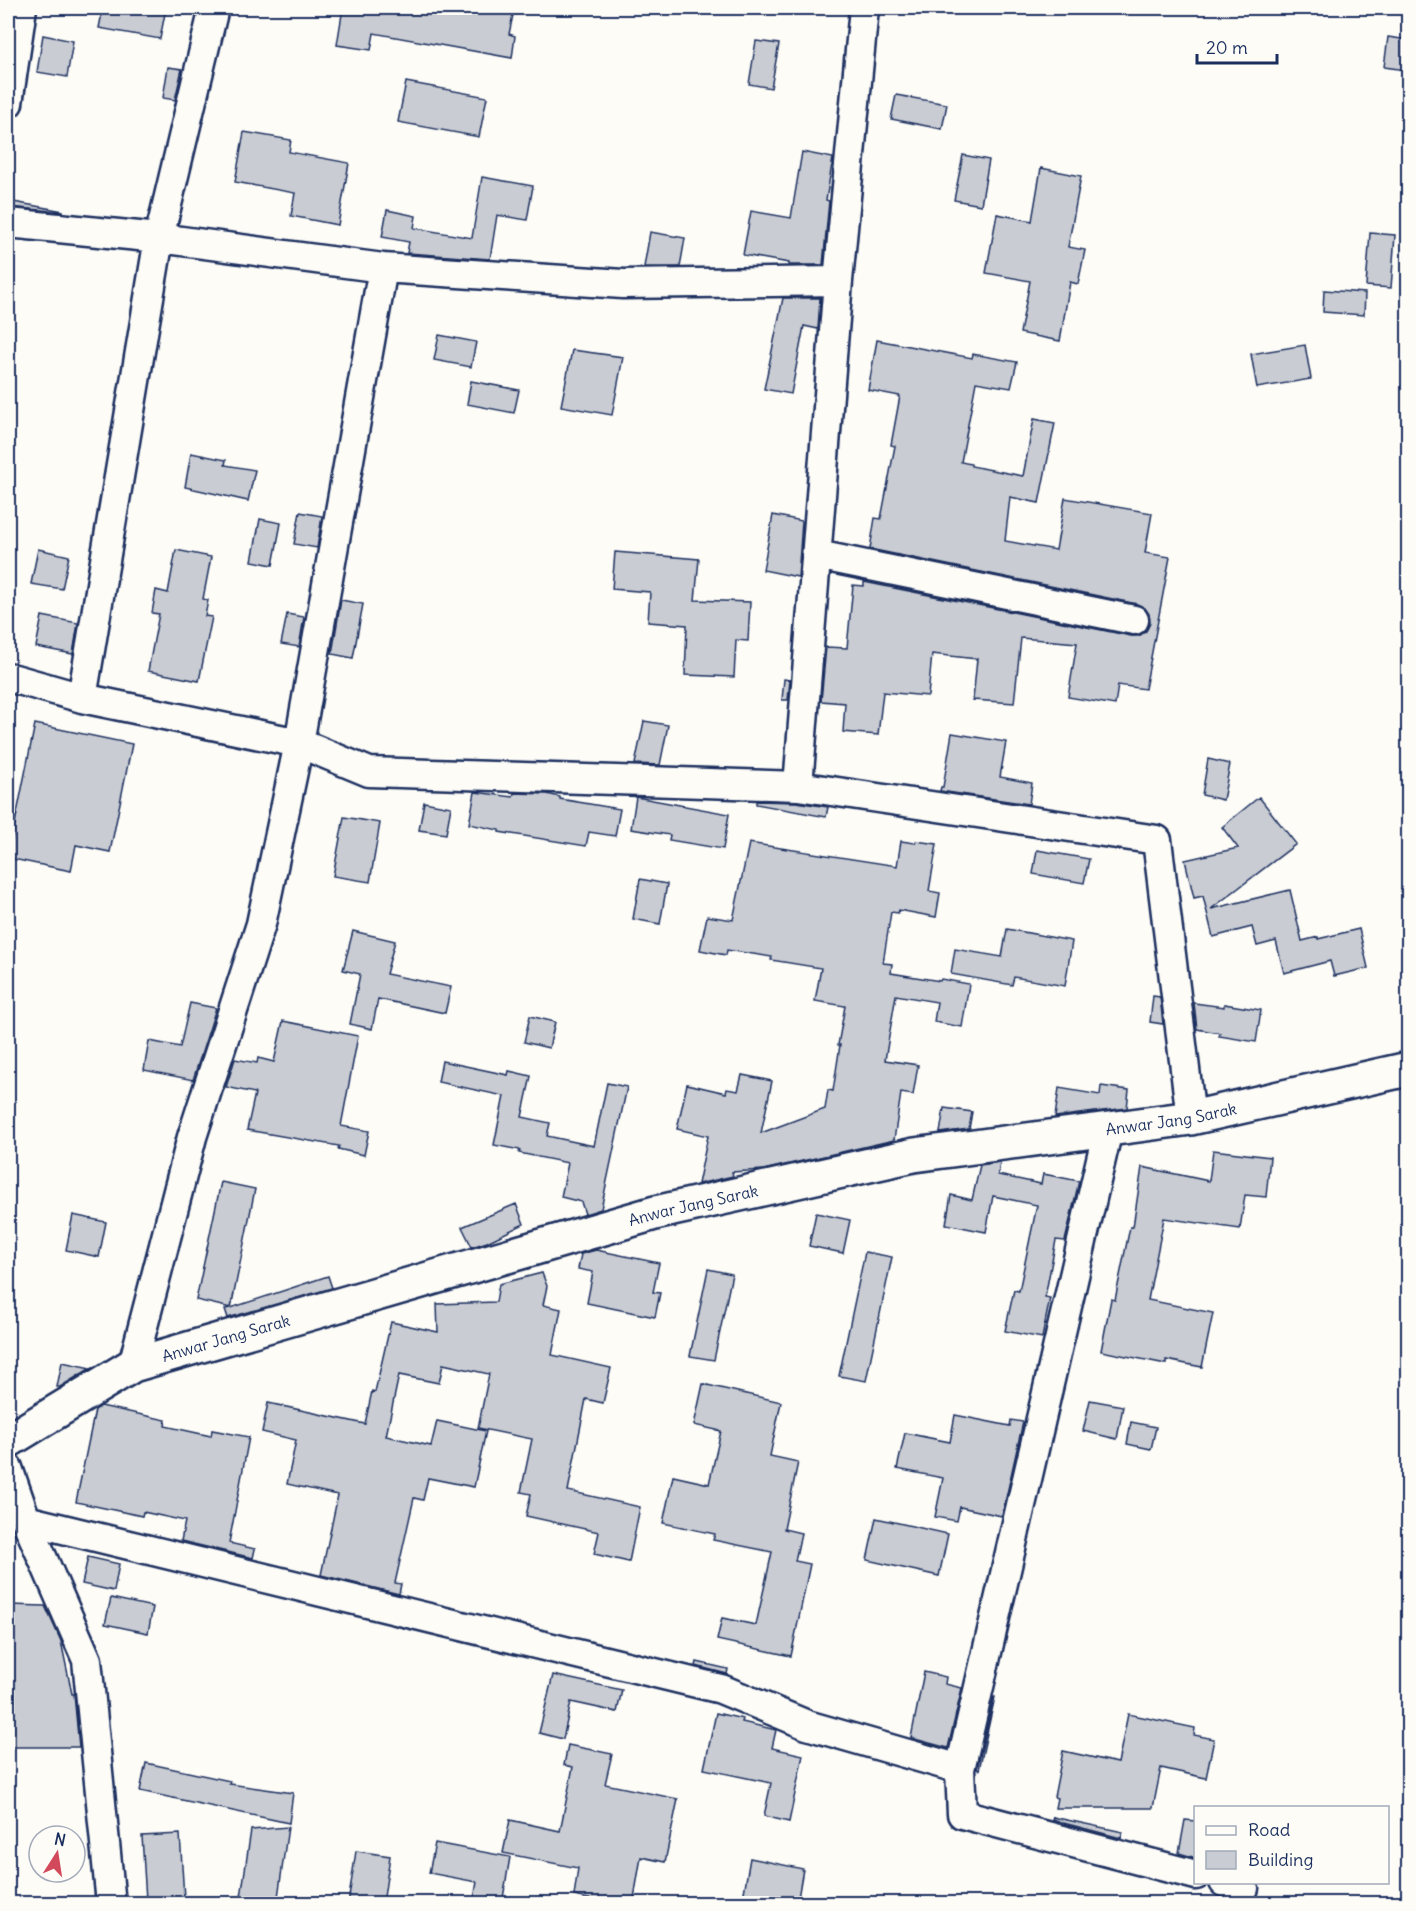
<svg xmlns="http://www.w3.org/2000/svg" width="1416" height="1911" font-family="Delius,sans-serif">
  <rect width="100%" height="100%" fill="#fdfcf7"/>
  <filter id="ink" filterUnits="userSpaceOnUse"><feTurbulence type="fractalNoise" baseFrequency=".0167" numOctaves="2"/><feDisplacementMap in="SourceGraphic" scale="12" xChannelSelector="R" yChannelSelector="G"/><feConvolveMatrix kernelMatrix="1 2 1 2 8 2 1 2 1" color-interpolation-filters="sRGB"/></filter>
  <g filter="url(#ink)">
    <path fill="#c9ccd3" stroke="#1b2f5e" stroke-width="1.5" d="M103 8H166L160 39 99 28Z
      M343 8H501L514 10 509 34 515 36 512 58 374 33 371 50 337 45Z
      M43 35 73 41 67 77 37 72Z
      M1388 37 1408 40 1406 70 1384 67Z
      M756 41 779 44 771 88 749 84Z
      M168 67 182 69 175 100 163 98Z
      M406 82 487 97 479 137 398 122Z
      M896 95 947 104 942 129 891 119Z
      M244 132 291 140 289 152 349 163 338 225 291 216 295 193 235 182Z
      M802 152 833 158 826 200 829 201 823 265H789V263L743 255 751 211 791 218Z
      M963 155 989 160 981 205 954 200Z
      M1041 168 1081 176 1068 247 1085 250 1078 284 1070 282 1060 341 1020 333 1030 281 986 273 997 214 1032 221Z
      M482 177 533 186 527 220 497 215 490 259 407 253 409 242 382 237 387 210 416 216 414 228 472 238Z
      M8 201 63 211V212L8 207Z
      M650 232 685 238 680 267H644Z
      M1370 233 1395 235 1391 288 1366 286Z
      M1324 290 1365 293 1364 315 1323 312Z
      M783 298H820L818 329 804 326 791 394 764 389Z
      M439 335 476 342 471 367 434 360Z
      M877 340 972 358 973 354 1017 362 1011 388 976 382 961 462 971 464V466L1023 476 1034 419 1055 423 1039 503 1010 497 1005 541 1056 550 1065 498 1152 513 1145 553 1170 557 1145 689 1118 685 1115 705 1068 697 1077 643 1021 638 1014 703 973 700 977 659 932 654 928 696 883 692 878 735 843 732 845 703 821 701 826 647 847 648 853 585 864 586V582L1131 636H1139L1146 631 1150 623 1149 614 1145 608 1137 604 870 549 875 518 881 519 895 446 891 445 900 396 868 390Z
      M1305 345 1311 379 1257 388 1251 354Z
      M572 350 623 357 612 415 561 406Z
      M471 381 519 390 514 413 467 404Z
      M191 453 226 460 225 465 255 470 248 501 185 487Z
      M300 512 322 516 317 548 294 544Z
      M773 515 802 521 798 577 763 570Z
      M260 519 281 523 273 565 252 561Z
      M38 549 69 556 62 589 31 584Z
      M176 550 211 557 203 599 208 600 205 616 212 617 199 681 148 671 159 614 152 613 156 590 168 593Z
      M615 552 699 559 695 600 750 602 748 641 736 640 734 677 685 675 687 625 648 622 650 592 612 589Z
      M341 600 363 604 353 658 332 654Z
      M287 614 304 617 299 647 281 644Z
      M42 616 78 623 73 654 36 647Z
      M784 679 790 680 788 700H782Z
      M644 721 668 725 660 765 635 764Z
      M35 724 132 744 110 852 76 845 71 871 8 858Z
      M952 733 1006 742 1000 777 1032 783 1029 804 940 791 941 787H943Z
      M1208 759 1230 764 1223 800 1202 795Z
      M475 792 513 797 514 793 547 794 560 797V799L620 809 615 836 589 832 586 846 499 832V830L469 824Z
      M636 797 729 814 723 849 669 840 670 835 631 829Z
      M1259 797 1296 844 1211 909 1290 890 1302 941 1318 937V939L1359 929 1368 968 1334 976 1330 961 1284 973 1276 941 1257 946 1252 927 1213 937 1203 896 1194 898 1185 860 1238 848 1222 827Z
      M756 801 796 802 828 807 826 817 756 804Z
      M424 802 451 807 446 834 419 830Z
      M344 817 380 823 370 882 333 876Z
      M901 841 915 843 916 841 937 844 929 891 940 893 936 917 899 910 898 913 891 912 883 963 892 964 891 973 940 981 941 979 969 984 962 1027 934 1022 937 1002 896 995 885 1060 918 1065 913 1095 901 1093 894 1140 763 1170 732 1172 733 1176 698 1184 708 1136 677 1129 687 1084 726 1093 727 1089 738 1091 742 1075 772 1081 761 1133 825 1109 828 1090 833 1091 840 1045H838L845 1006 815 1001 821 968 771 960 772 957 727 950 726 955 700 950 707 916 733 920 749 843 897 866Z
      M1037 850 1089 859 1084 883 1033 874Z
      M640 879 667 884 660 924 633 919Z
      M1007 929 1072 941 1065 986 1014 977 1012 985 951 974 955 949 1002 957Z
      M353 931 395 941 386 974 451 987 445 1013 378 999 372 1029 350 1024 360 974 343 970Z
      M1153 996 1160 997 1163 1024 1150 1022Z
      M190 1003 216 1008 193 1080 144 1070 149 1041 180 1047Z
      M1194 1003 1224 1007V1004L1261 1010 1256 1042 1219 1036 1220 1033 1197 1029Z
      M530 1016 555 1022 549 1048 524 1042Z
      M283 1021 358 1036 341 1126 369 1131 364 1155 338 1149 339 1146 247 1130 255 1093 226 1087 235 1059 257 1063 258 1058 274 1062Z
      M442 1061 508 1075 509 1071 531 1076 522 1117 550 1123 547 1136 594 1146 607 1083 627 1087 601 1209 585 1214 581 1202 561 1197 568 1163 519 1153 520 1150 494 1145 504 1096 438 1082Z
      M1101 1086 1129 1090 1127 1108 1055 1117 1059 1088 1100 1095Z
      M944 1108 972 1112 969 1129 940 1133Z
      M1213 1150 1270 1157 1266 1197 1245 1195 1240 1229 1164 1218 1148 1300 1213 1313 1202 1367 1166 1360V1364L1101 1351 1111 1299 1115 1300 1130 1227H1133L1142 1167 1209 1181Z
      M1000 1162 998 1175 1041 1184 1043 1174 1079 1181 1065 1241 1056 1240 1045 1297 1050 1298 1042 1338 1005 1331 1014 1290 1019 1291 1037 1205 993 1196 986 1232 946 1224 951 1195 972 1200 980 1165Z
      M221 1182 255 1189 231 1308 328 1276 332 1288 228 1318 225 1309 231 1308 196 1300Z
      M516 1204 524 1224 487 1242 472 1247 462 1227Z
      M816 1213 850 1220 843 1253 809 1246Z
      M73 1215 106 1222 99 1257 66 1250Z
      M596 1250 659 1263 653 1292 660 1293 655 1317 587 1303 593 1272 578 1269 581 1254Z
      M865 1252 892 1257 866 1381 839 1376Z
      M708 1269 732 1274 714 1360 690 1356Z
      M542 1273 547 1286 543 1305 561 1309 552 1355 611 1368 603 1403 586 1399 568 1491 640 1507 629 1562 594 1554 599 1532 526 1516 531 1494 521 1492 532 1439 478 1428 489 1374 443 1364 439 1383 399 1375 386 1436 431 1446 437 1421 486 1431 474 1487 428 1478 423 1500 414 1498 395 1583 401 1584 399 1594 321 1575 338 1495 287 1484 296 1440 262 1432 268 1403 365 1424 372 1391 375 1392 391 1322 438 1332 437 1304 496 1302 499 1284Z
      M62 1362 91 1368 60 1387H57Z
      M703 1384 781 1402 770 1456 798 1462 784 1529 801 1533 795 1561 810 1564 791 1656 717 1640 722 1618 756 1625 772 1552 713 1540 715 1534 663 1523 673 1476 709 1484 721 1431 694 1425Z
      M1090 1400 1123 1406 1117 1439 1083 1431Z
      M101 1406 166 1420 165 1426 211 1436 212 1430 249 1437 229 1543 255 1549 253 1558 181 1541 185 1521 143 1512 142 1516 76 1502 95 1410Z
      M955 1415 1010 1426 1011 1420 1023 1422 1002 1516 960 1507 957 1521 935 1517 943 1478 897 1469 905 1433 950 1442Z
      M1131 1422 1156 1427 1151 1449 1127 1444Z
      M876 1518 948 1534 939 1576 867 1560Z
      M88 1557 119 1564 114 1591 82 1584Z
      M111 1598 153 1607 148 1633 105 1624Z
      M8 1605 45 1606 61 1641 72 1694H74L79 1747H8Z
      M697 1662 728 1669 727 1674 696 1666Z
      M924 1672 946 1677 945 1684 962 1688 948 1748 911 1738Z
      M553 1675 622 1690 617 1712 571 1702 563 1739 539 1733Z
      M994 1697H995L979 1770 977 1769Z
      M716 1713 743 1719 742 1722 776 1730 772 1748 803 1755 789 1822 764 1816 771 1783 704 1769Z
      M1128 1714 1195 1728 1194 1735 1214 1739 1206 1778 1161 1768 1153 1808H1055L1057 1798 1054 1797 1063 1751 1118 1763Z
      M568 1745 612 1754 605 1784 678 1799 665 1862 641 1857 633 1904H612L574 1896 578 1868 503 1853 510 1820 560 1831 573 1767 564 1765Z
      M146 1763 230 1781 229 1784 293 1793 289 1823 140 1791Z
      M1053 1817 1123 1832 1121 1838 1052 1820Z
      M1185 1820 1196 1821V1858L1179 1853Z
      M288 1827 277 1904H240L251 1830Z
      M180 1834 184 1898 146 1900 142 1836Z
      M435 1843 510 1857 502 1904H473L477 1882 429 1873Z
      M356 1851 390 1856 383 1904H348Z
      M750 1858 803 1869 797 1904H742Z"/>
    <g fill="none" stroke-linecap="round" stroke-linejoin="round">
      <defs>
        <path id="minor" d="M8 103 22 8
          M8 223 159 238 383 268 623 284 838 281
          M817 555 1134 620
          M8 677 82 698 299 743 369 772 798 786 1157 840 1191 1118
          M82 698 159 238 214 8
          M798 786 838 281 864 8
          M133 1365 192 1137 261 924 299 743 383 268
          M8 1468 26 1520 87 1660 111 1904
          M26 1520 721 1689 807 1725 960 1769 962 1814 1196 1875
          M960 1769 1108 1129
          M1224 1882 1244 1888"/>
        <g id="secondary">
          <path id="s1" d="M8 1441 133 1365 655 1213 914 1155 1191 1118 1408 1069"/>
        </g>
      </defs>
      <use href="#minor" stroke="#1b2f5e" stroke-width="33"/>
      <use href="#secondary" stroke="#1b2f5e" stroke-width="38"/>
      <use href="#minor" stroke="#fdfcf7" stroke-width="28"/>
      <use href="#secondary" stroke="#fdfcf7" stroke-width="33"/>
    </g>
  </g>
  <g text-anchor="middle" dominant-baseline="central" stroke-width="5" stroke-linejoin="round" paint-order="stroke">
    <g font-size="16" fill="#1b2f5e" stroke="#fdfcf7">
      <text stroke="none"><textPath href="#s1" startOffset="1215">Anwar Jang Sarak</textPath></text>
      <text stroke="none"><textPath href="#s1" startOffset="729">Anwar Jang Sarak</textPath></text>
      <text stroke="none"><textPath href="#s1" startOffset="243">Anwar Jang Sarak</textPath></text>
    </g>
  </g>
  <rect width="1416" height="1911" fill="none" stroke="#fdfcf7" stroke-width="30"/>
  <rect x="15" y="15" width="1386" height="1881" fill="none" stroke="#1b2f5e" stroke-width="2" filter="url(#ink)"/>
  <rect x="1194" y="1806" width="195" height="78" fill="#fdfcf7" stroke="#a3aaba" stroke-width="1.5"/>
  <rect x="1206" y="1826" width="30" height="9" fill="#fdfcf7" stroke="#a3aaba" stroke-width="1.5"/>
  <text x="1248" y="1836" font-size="18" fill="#1b2f5e">Road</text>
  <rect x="1206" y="1851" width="30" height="18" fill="#c9ccd3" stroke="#a3aaba" stroke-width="1.5"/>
  <text x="1248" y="1866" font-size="18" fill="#1b2f5e">Building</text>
  <g transform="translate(57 1854) rotate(12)"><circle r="28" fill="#fdfcf7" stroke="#a3aaba" stroke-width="1.5"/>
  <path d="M0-4.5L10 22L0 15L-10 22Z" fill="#d1495b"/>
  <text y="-9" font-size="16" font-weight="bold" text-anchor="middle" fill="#1b2f5e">N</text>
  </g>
  <path d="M1197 54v9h80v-9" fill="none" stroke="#1b2f5e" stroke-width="3"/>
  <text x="1206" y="54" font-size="18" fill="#1b2f5e" stroke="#fdfcf7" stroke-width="4.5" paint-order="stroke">20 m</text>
</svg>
